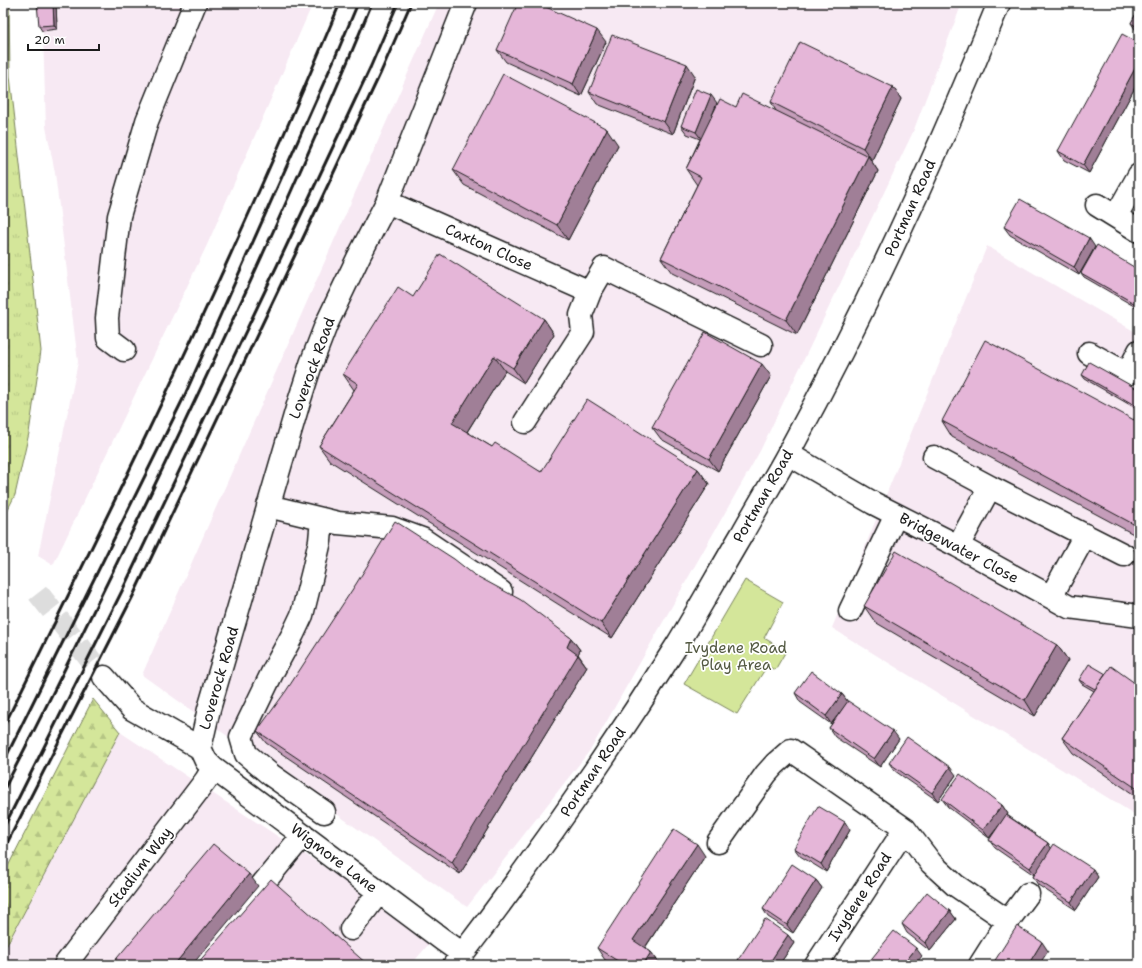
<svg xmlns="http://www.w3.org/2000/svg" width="1142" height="968" font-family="'Shantell Sans',sans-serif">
  <defs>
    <pattern id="grass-tufts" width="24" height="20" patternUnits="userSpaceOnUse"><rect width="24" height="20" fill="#d4e69a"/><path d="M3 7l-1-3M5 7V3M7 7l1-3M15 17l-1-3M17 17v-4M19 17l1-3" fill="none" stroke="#b5c584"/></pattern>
    <pattern id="forest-firs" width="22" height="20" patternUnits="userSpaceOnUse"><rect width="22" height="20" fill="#d4e69a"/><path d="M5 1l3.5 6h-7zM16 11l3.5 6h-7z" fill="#b5c584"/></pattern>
  </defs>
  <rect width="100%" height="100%" fill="#fff"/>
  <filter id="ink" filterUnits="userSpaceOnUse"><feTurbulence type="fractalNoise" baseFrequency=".025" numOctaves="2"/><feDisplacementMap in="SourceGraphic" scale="8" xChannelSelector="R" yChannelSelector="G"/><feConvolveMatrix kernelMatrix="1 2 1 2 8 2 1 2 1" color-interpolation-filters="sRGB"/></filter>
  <g filter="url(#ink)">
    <path fill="#f7e9f3" d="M42 3H313L207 245 53 565 38 556 78 362 55 173 46 127Z
      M439 3H962L913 132 760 451 591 749 467 907 142 675Z
      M987 246 1139 334V817L832 628Z
      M120 732 433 939 411 965H3V952Z"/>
    <path fill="url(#grass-tufts)" stroke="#78815b" d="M3 3H9L10 76 41 351 29 433 15 495 3 519Z"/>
    <path fill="url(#forest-firs)" stroke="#78815b" d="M93 699 120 732 3 952V876Z"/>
    <path fill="#d4e69a" stroke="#78815b" d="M745 580 783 602 764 638 786 651 775 670 767 666 737 714 684 684Z"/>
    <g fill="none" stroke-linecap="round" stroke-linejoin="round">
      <path stroke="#ddd" stroke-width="22" stroke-dasharray="22 11" stroke-linecap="butt" d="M38 593 104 677"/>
      <defs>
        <path id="minor" d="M387 202 590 292
          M1097 205 1139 231
          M1116 216 1139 175
          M124 350 108 338 107 318 119 216 147 121 195 3
          M1089 353 1127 374 1139 351
          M525 422 583 332 581 315 590 292 604 268 761 345
          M788 454 873 503 958 546 1069 607 1139 616
          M934 457 990 487 958 546
          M990 487 1124 555
          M268 506 338 523 392 528 422 539 501 592
          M322 519 320 541 313 571 302 615 293 634 274 669 241 737 246 754 271 775 324 812
          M1051 597 1085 535
          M850 611 896 515
          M104 677 132 709 200 748
          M200 748 209 709 298 405 311 364 326 325 359 256 387 202 466 3
          M200 748 206 761 213 768 443 940 463 954
          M718 842 766 774 775 764 791 750 905 829 931 863 955 885 1008 921
          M351 929 379 892
          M65 965 206 780 213 768
          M196 965 303 835
          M454 965C533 862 608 755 677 645 699 609 720 571 742 534 757 507 774 480 789 452 868 307 937 156 999 3
          M816 965 905 829
          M980 965 1008 921 1028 894"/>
      </defs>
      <use href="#minor" stroke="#1c1c1c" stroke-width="25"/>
      <use href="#minor" stroke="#fff" stroke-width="22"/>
      <path stroke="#1c1c1c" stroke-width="3" d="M3 728C84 563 166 399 241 231 275 156 308 79 340 3
        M3 763 183 399 337 53 358 3
        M3 791C53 695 100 598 147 501 226 337 303 171 372 3
        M3 829 122 591 284 251 370 68 398 3
        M3 851 133 596 295 255 381 72 411 3"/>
    </g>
    <path fill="#c59dba" stroke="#1c1c1c" d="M56 3 57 29 42 31 39 26Z
      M1139 8V33L1137 32 1131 23Z
      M606 42 581 96 506 62 497 50Z
      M1139 43V80L1089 173 1064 160 1058 151Z
      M695 76 673 134 597 104 589 92Z
      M893 87 901 99 872 160 870 159 878 171 797 335 672 273 661 258 697 185 686 169 700 139 687 134 681 126 717 103 711 117 736 107 776 111 771 102Z
      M618 145 568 240 464 185 453 170Z
      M1004 227 1095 247 1079 275 1010 235Z
      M1139 270V309L1084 277 1081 273Z
      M413 297 544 319 554 334 524 383 505 371 467 432 492 447 541 472 698 469 709 484 612 638 330 461 319 446 354 390 343 374Z
      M1082 375 1139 390V537L952 437 942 421 1134 420 1139 410 1085 379Z
      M771 376 718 471 661 439 652 427Z
      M473 574 571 638 580 650 578 654 587 667 460 874 266 743 257 731Z
      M864 606 1057 645 1068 660 1035 716 875 622Z
      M1106 674 1139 686V798L1073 753 1062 738 1094 691 1082 684 1079 680Z
      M795 693 842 694 848 702 899 739 880 767 835 737 829 728 844 707 831 724 800 702Z
      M889 763 956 775 938 801 895 771Z
      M942 799 1002 805 1008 814 1007 815 1048 843 1051 849 1098 877 1076 910 1038 885 1033 877 1034 875 995 848 989 840 999 825 989 838 948 807Z
      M850 830 826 872 800 856 794 848Z
      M705 856 645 948 651 952 660 964 659 965H614L605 960 597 948Z
      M816 880 822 888 793 933 768 917 763 909Z
      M950 911 956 919 930 951 907 933 902 924Z
      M788 935 794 943 779 965H742L738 960Z"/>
    <path fill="#a07f97" stroke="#1c1c1c" d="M53 3H56L57 29 54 25Z
      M597 30 606 42 581 96 573 84Z
      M1139 61V80L1089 173 1083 165Z
      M687 64 695 76 673 134 664 122Z
      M893 87 901 99 872 160 863 148Z
      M711 95 717 103 702 140 696 132Z
      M607 129 618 145 568 240 557 225Z
      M868 156 878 171 797 335 786 320Z
      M1089 238 1095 247 1079 275 1074 267Z
      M544 319 554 334 524 383 513 368Z
      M494 356 505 371 463 438 452 423Z
      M762 364 771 376 718 471 709 459Z
      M698 469 709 484 612 638 601 623Z
      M571 638 580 650 577 657 578 655 587 667 460 874 452 862 567 647Z
      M1057 645 1068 660 1035 716 1025 700Z
      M842 694 848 702 831 724 826 716Z
      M893 731 899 739 880 767 874 759Z
      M950 767 956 775 938 801 932 793Z
      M1002 805 1008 814 989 838 983 830Z
      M845 822 850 830 826 872 821 864Z
      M1048 843 1053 851 1036 876 1030 868Z
      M697 844 705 856 642 952 633 940Z
      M1093 869 1098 877 1076 910 1071 902Z
      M249 874 258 886 192 965H174Z
      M816 880 822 888 793 933 787 925Z
      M950 911 956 919 930 951 925 943Z
      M788 935 794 943 779 965H768Z
      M1042 942 1048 951 1039 965H1028Z
      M916 948 922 956 915 965H903Z
      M651 952 660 964 659 965H643Z"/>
    <path fill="#e5b6d8" stroke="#1c1c1c" d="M37 3H53L54 25 39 26Z
      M518 3H537L597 30 573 84 497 50Z
      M1139 8V28L1131 23Z
      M1122 34 1139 43V61L1083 165 1058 151Z
      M612 35 687 64 664 122 589 92Z
      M800 42 893 87 863 148 771 102Z
      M503 74 607 129 557 225 453 170Z
      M696 89 711 95 696 132 681 126Z
      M742 94 868 156 786 320 661 258 701 177 686 169 720 99 736 107Z
      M1020 199 1089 238 1074 267 1004 227Z
      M1097 245 1139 270V306L1081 273Z
      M440 254 544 319 513 368 494 356 452 423 492 447 495 443 541 472 587 399 698 469 601 623 319 446 358 384 343 374 398 287 413 297Z
      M705 332 762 364 709 459 652 427Z
      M985 340 1134 420 1139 410V523L1137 526 942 421Z
      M1089 362 1139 390 1138 407 1082 375Z
      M395 521 454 559 473 574 521 600 571 638 567 647 578 655 452 862 257 731 286 691 356 584Z
      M896 551 1057 645 1025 700 864 606Z
      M1089 664 1106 674 1095 689 1079 680Z
      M1111 666 1139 686V790L1062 738Z
      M811 671 842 694 826 716 795 693Z
      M848 701 893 731 874 759 829 728Z
      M907 737 950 767 932 793 889 763Z
      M960 774 1002 805 983 830 942 799Z
      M818 806 845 822 821 864 794 848Z
      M1006 815 1048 843 1030 868 989 840Z
      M674 829 697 844 633 940 651 952 643 965H624L597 948Z
      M213 844 249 874 174 965H113L112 964Z
      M1054 844 1093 869 1071 902 1033 877Z
      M792 864 816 880 787 925 763 909Z
      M271 879 368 965H196Z
      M927 892 950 911 925 943 902 924Z
      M765 919 788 935 768 965H746L738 960Z
      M1017 926 1042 942 1028 965H992Z
      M894 931 916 948 903 965H871L868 963Z"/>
  </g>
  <g text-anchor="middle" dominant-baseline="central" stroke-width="3.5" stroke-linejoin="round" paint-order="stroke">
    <g font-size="15" fill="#1c1c1c" stroke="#fff">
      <text transform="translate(910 208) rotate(-66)">Portman Road</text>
      <text transform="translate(489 247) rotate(24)">Caxton Close</text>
      <text transform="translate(312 368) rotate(-70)">Loverock Road</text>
      <text transform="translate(763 496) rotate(-60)">Portman Road</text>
      <text transform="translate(959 548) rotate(28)">Bridgewater Close</text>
      <text transform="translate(219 678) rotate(-74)">Loverock Road</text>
      <text transform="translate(593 772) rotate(-56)">Portman Road</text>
      <text transform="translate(334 858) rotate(37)">Wigmore Lane</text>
      <text transform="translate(140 867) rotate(-53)">Stadium Way</text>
      <text transform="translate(860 897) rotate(-57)">Ivydene Road</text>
    </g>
    <g font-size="15" fill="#535942" stroke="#fff">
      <text x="736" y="648">Ivydene Road<tspan x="736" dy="17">Play Area</tspan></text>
    </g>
  </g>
  <rect width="1142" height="968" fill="none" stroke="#fff" stroke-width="16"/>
  <rect x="8" y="8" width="1126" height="952" fill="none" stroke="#1c1c1c" stroke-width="1.5" filter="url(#ink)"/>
  <path d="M28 44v6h71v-6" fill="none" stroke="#1c1c1c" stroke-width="2"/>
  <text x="34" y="44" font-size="12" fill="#1c1c1c" stroke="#ffffff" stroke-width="3" paint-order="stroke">20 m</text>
</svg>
